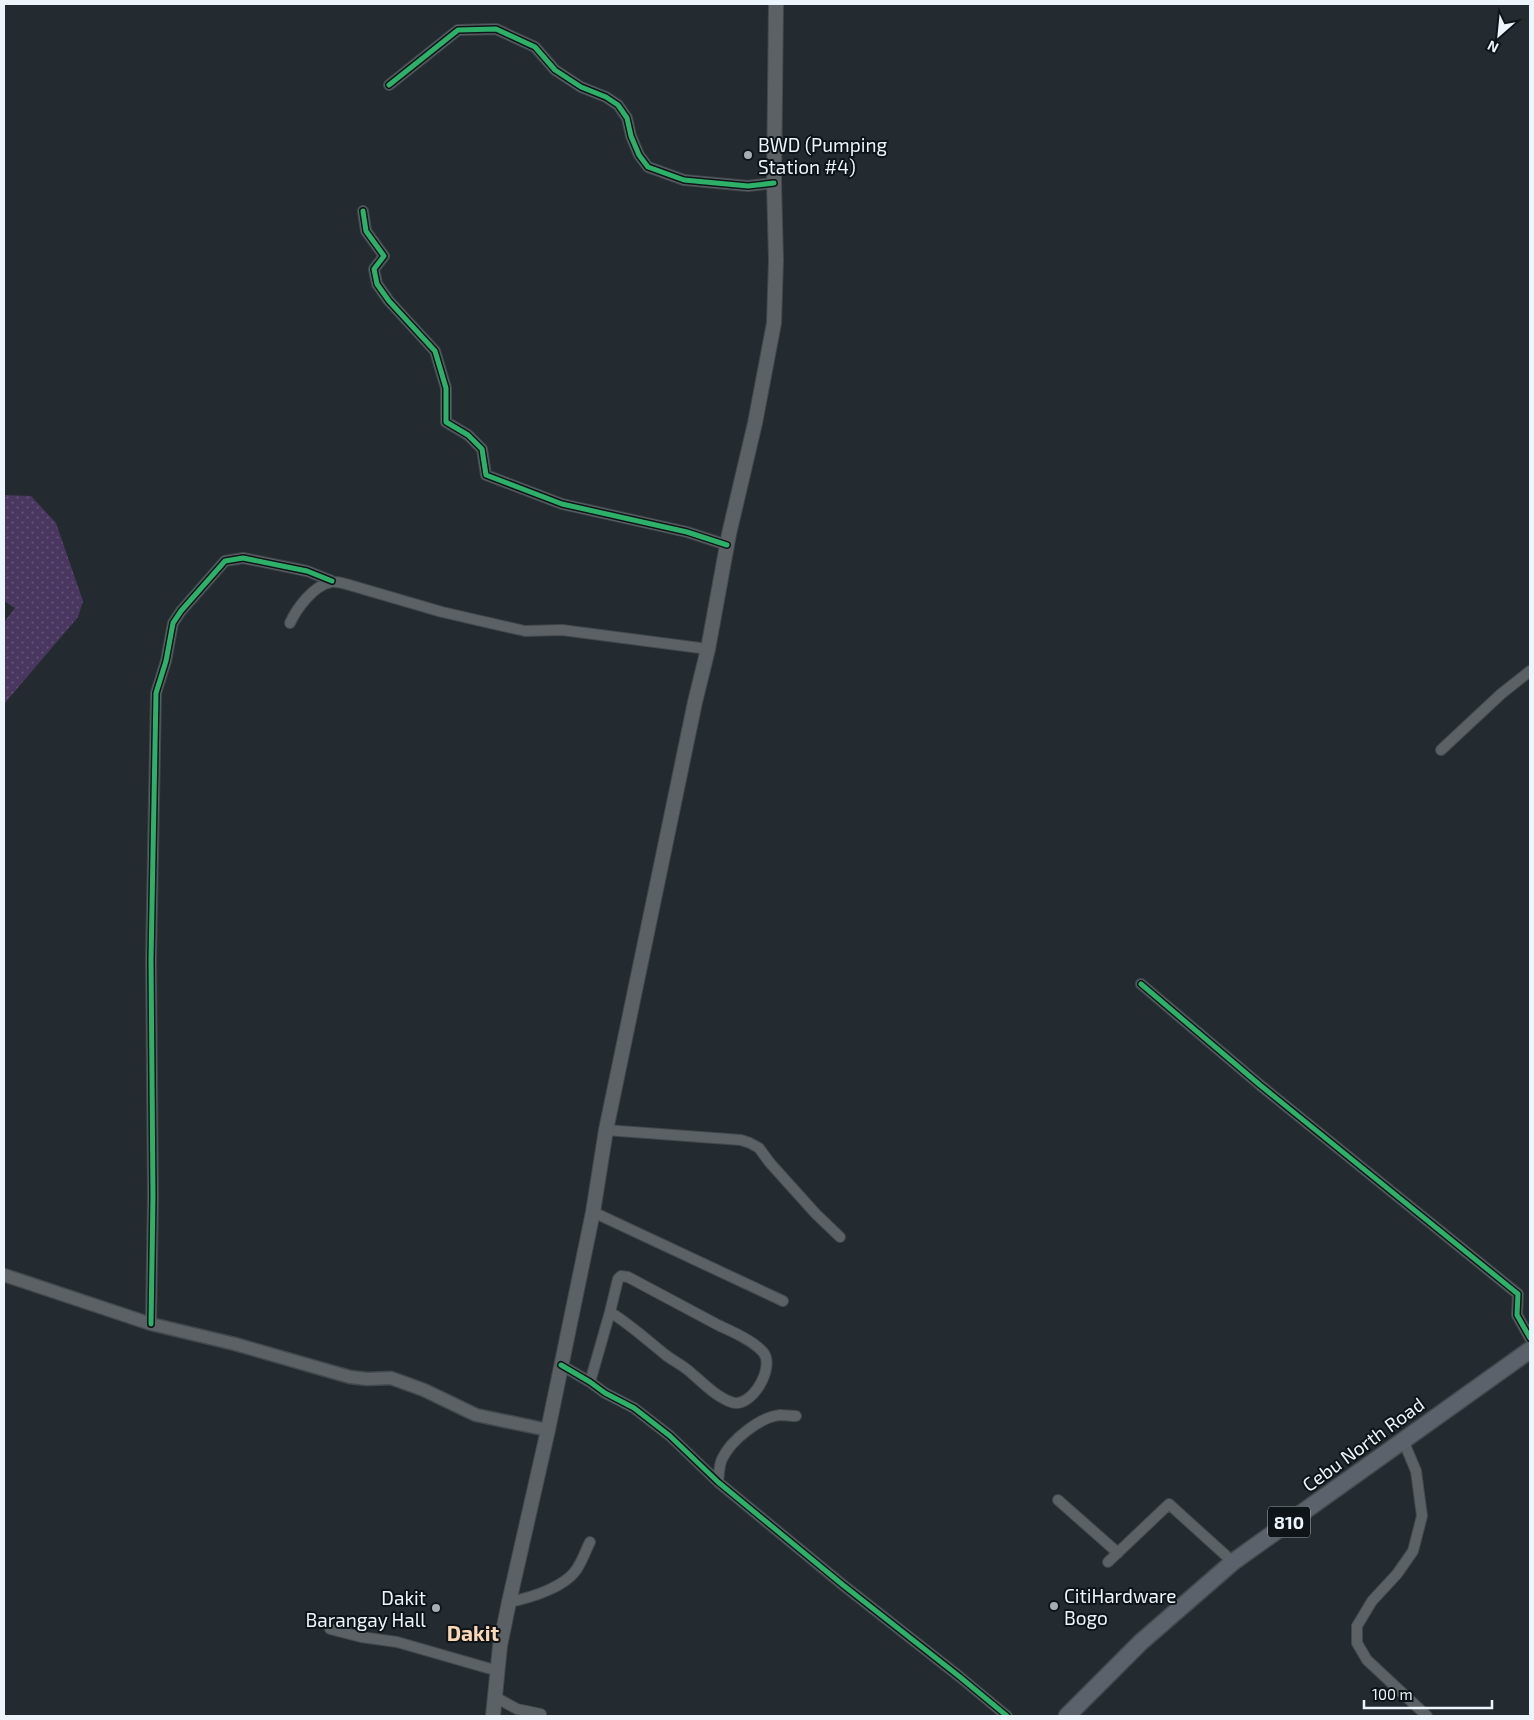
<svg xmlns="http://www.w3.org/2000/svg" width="1534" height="1720" font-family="'Exo 2',sans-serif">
  <defs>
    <pattern id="grass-dots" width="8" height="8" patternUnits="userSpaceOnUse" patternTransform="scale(1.25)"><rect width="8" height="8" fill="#49375f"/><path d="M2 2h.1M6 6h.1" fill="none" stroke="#635577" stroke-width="1.8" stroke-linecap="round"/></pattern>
  </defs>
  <rect width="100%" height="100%" fill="#242b30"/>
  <path fill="url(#grass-dots)" d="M4 495 31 496 56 523 83 601 78 617 4 704V622L15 608 4 601Z"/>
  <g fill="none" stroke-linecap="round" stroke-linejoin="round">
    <defs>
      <path id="minor" d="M389 85 458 30 496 29 535 47 555 70 581 87 606 97 618 105 627 118 631 136 639 155 648 167 684 180 748 186 774 183
        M363 211 366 231 384 256 374 269 377 284 389 301 435 351 446 388V422L468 435 482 449 486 475 562 504 687 532 727 545
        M290 623C297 608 313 586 331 582 335 581 342 583 346 584L442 612 525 631 562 630 708 649
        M1441 750 1501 694 1530 671
        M1141 984 1260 1085 1518 1294 1517 1315 1530 1338
        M606 1130 741 1140 750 1143 759 1148 770 1163 816 1214 840 1237
        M593 1212 783 1301
        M621 1276 628 1277C658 1293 688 1309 718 1325 733 1332 752 1340 763 1352 776 1367 751 1410 731 1402 715 1396 702 1382 689 1371 682 1365 674 1361 667 1356 648 1341 631 1325 610 1312L618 1279Z
        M151 1324 153 1196 151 960 156 693 166 661 173 623 181 611 225 561 243 558 307 571 332 581
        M561 1365 590 1382 605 1393 634 1408 670 1436 718 1482 843 1585 960 1677 1007 1716
        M590 1382 610 1312
        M1403 1440 1416 1471 1422 1516 1413 1551 1397 1574 1372 1601 1357 1626V1643L1367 1660 1427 1716
        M718 1482C719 1475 719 1465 722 1459 731 1440 760 1417 780 1415 785 1415 791 1416 796 1416
        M1058 1500 1118 1553
        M1108 1562 1169 1504 1233 1562
        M509 1602C530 1598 567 1587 578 1567 583 1559 586 1550 590 1542
        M330 1629 361 1637 397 1642 498 1671
        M495 1697 517 1709 541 1714"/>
      <path id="tertiary" d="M4 1275 151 1324 235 1344 350 1377 367 1379 391 1378 424 1390 476 1415 548 1430"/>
      <path id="secondary" d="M493 1716 500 1646 509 1602 548 1430 593 1212 606 1130 695 702 708 649 729 534 755 423 774 323 776 260 774 183 776 4"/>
      <path id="trunk" d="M1067 1716 1141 1642 1233 1562 1530 1350"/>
    </defs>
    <use href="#minor" stroke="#42494d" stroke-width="12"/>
    <use href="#tertiary" stroke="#42494d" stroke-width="15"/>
    <use href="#secondary" stroke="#42494d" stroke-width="16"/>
    <use href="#trunk" stroke="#42494d" stroke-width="19"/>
    <use href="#minor" stroke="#5b6165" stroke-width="10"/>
    <use href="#tertiary" stroke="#5b6165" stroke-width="12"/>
    <use href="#secondary" stroke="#5b6165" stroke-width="14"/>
    <use href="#trunk" stroke="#5c626c" stroke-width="16"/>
    <defs>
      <path id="cycleway" d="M389 85 458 30 496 29 535 47 555 70 581 87 606 97 618 105 627 118 631 136 639 155 648 167 684 180 748 186 774 183
        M363 211 366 231 384 256 374 269 377 284 389 301 435 351 446 388V422L468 435 482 449 486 475 562 504 687 532 727 545
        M1141 984 1260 1085 1518 1294 1517 1315 1530 1338
        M151 1324 153 1196 151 960 156 693 166 661 173 623 181 611 225 561 243 558 307 571 332 581
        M561 1365 590 1382 605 1393 634 1408 670 1436 718 1482 843 1585 960 1677 1007 1716"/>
    </defs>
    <use href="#cycleway" stroke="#0e1418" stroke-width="8"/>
    <use href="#cycleway" stroke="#2db169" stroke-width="5"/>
  </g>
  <g fill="#a6aeb4" stroke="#0e1418" stroke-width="2">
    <circle cx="748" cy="155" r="5"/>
    <circle cx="1054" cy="1606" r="5"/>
    <circle cx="436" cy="1608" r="5"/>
  </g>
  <g text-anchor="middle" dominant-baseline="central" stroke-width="4" stroke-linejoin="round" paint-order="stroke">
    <rect fill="#0e1418" stroke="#a9b2b7" stroke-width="1" x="1268" y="1506.5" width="42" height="31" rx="4"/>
    <g font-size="18" font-weight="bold" fill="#ecf5fb">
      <text x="1289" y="1522">810</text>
    </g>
    <g font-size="19" fill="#ecf5fb" stroke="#0e1418" text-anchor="start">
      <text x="758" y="144">BWD (Pumping<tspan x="758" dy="22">Station #4)</tspan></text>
      <text x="1064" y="1595">CitiHardware<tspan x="1064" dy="22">Bogo</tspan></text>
      <text x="426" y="1597" text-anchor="end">Dakit<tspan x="426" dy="22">Barangay Hall</tspan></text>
    </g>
    <g font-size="19" fill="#ecf5fb" stroke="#0e1418">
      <text transform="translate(1363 1444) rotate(-36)">Cebu North Road</text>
    </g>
    <g font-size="21" font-weight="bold" fill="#fad7b5" stroke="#0e1418">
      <text x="473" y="1632">Dakit</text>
    </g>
  </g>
  <rect width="1534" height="1720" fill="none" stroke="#ecf5fb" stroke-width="10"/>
  <g transform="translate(1499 35) rotate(207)" stroke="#0e1418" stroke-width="4" paint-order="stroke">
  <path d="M0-4L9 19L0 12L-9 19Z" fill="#ecf5fb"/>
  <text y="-8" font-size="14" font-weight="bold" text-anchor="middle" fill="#ecf5fb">N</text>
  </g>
  <path d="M1364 1700v8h128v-8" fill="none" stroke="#ecf5fb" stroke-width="2.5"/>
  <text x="1372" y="1700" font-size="15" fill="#ecf5fb" stroke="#0e1418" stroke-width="4" paint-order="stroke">100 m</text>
</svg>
